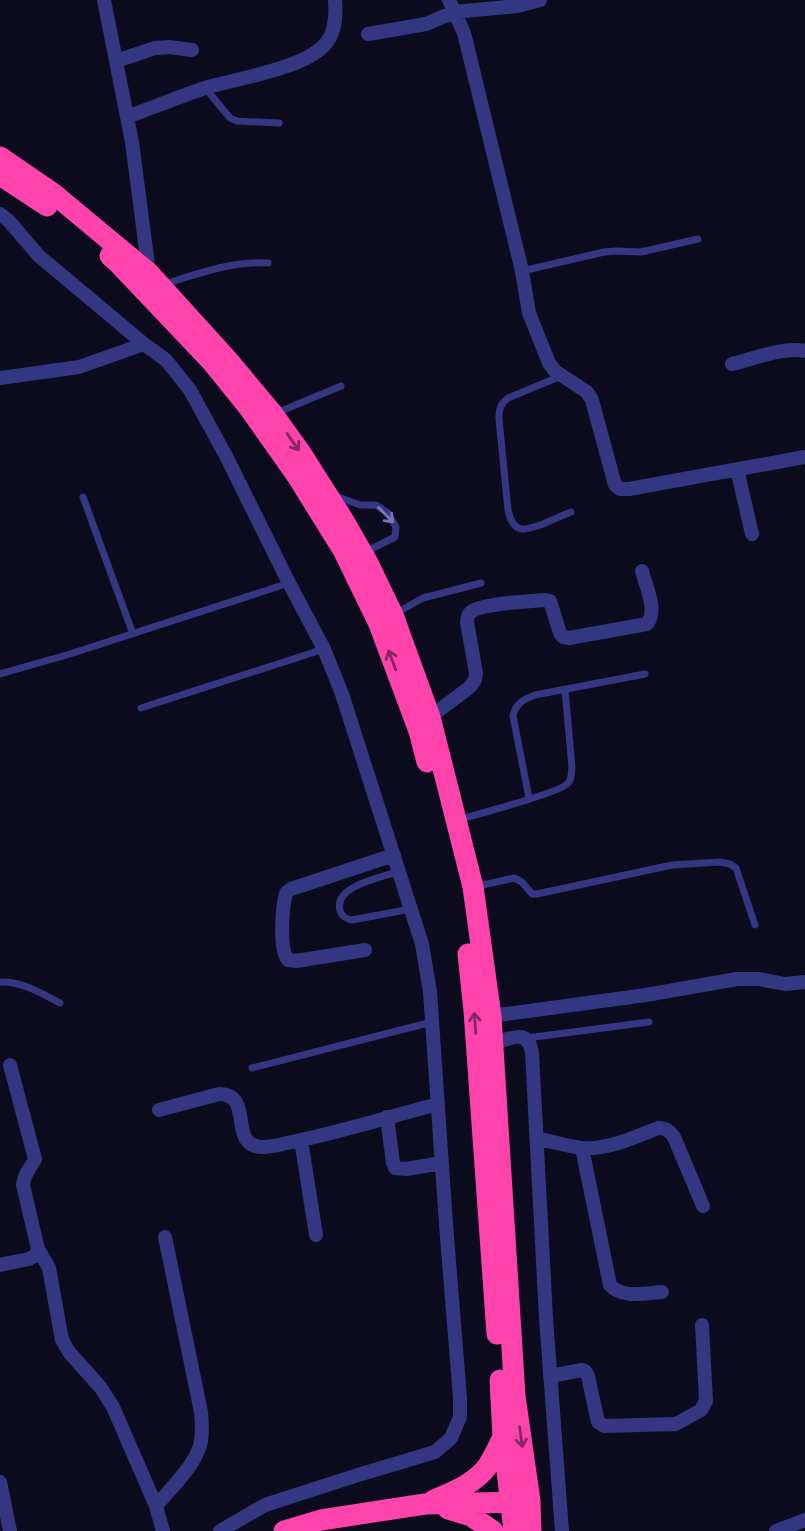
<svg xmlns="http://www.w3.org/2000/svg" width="805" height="1531" font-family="Rubik,sans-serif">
  <rect width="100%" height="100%" fill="#0c0b1e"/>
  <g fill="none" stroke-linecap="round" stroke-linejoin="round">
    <path stroke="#333680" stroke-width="7" d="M206 89 230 118 237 121 279 123
      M522 271 604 252 616 251 641 252 698 239
      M164 284C198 274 231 261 268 263
      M561 376 508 398C500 404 499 409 499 419L508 510C513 534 524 531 543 524 552 520 561 516 571 512
      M274 414 341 386
      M333 495 360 505H376L388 513 396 527 395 537 373 548 369 555
      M83 497 133 634
      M396 613 423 598 481 583
      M0 674 70 654 289 583
      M141 708 324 649
      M529 798 513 716C515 704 524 699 535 695L645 674
      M457 820C475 815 559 793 567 784 572 780 571 774 572 768L565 689
      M400 871C383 877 333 886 340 910 342 917 346 919 352 920L411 909
      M474 887 514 878 522 882 532 894H537L672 865 720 862 730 864 736 868 755 925
      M0 982C22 981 41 993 60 1003
      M527 1038 649 1022
      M252 1068 432 1022"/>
    <path stroke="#333680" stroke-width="14" d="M104 0 132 142 149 273
      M449 0 464 33 522 271 529 313 549 363 555 371 587 392 592 400 615 485 620 489H629L805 457
      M368 34 426 24 454 12 518 6 540 0
      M116 61 155 48 169 47 192 50
      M127 117C154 107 181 96 208 87 239 78 308 68 327 42 336 30 336 14 335 0
      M0 214 8 220 39 256 144 344 166 360 190 390 226 456 289 583 324 649 342 694 422 944 430 992 446 1224 460 1398V1417L451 1438 435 1452 358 1475 265 1505 220 1531
      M732 364C752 359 785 346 805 351
      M0 378 79 367 144 344
      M737 469 752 534
      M430 717 470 687 475 680 476 673 467 622C468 617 467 615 471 612 479 604 531 601 545 600L550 601 560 633 563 637 569 638 647 624C658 611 646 587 642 571
      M365 950 296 961 288 960C279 949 282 908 286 893L291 889 394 855
      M491 1016 646 995 737 979H759L785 984 805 982
      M492 1044C509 1039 528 1027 532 1053L546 1318 562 1531
      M159 1110 219 1094C252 1094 231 1138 255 1146 264 1149 277 1145 287 1143 338 1133 388 1117 438 1104
      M387 1117 393 1163 395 1168 406 1169 442 1163
      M537 1138C552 1142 567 1146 582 1148 608 1150 635 1137 658 1128 667 1128 669 1131 674 1137L703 1206
      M301 1140 316 1235
      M582 1148 610 1285C622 1299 646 1293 662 1292
      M38 1249 49 1268 62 1340 69 1352 101 1388 113 1407 156 1506 163 1531
      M0 1265 29 1259 36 1255 38 1249 23 1185C24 1172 31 1169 35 1159L10 1065
      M550 1376 582 1370 585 1371 588 1376 598 1422 604 1426 676 1424 701 1410 706 1401 702 1325
      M0 1482 10 1531
      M156 1506C171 1488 192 1469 200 1446 203 1435 202 1423 201 1412L165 1237
      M776 1531 805 1520"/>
    <path stroke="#ff43ac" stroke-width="21" d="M0 157 54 194 149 273 227 359 273 414 301 453 344 521 369 565 393 615 430 717 473 887 491 1016 515 1396 530 1501 531 1531
      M0 175 47 206
      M110 256 119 264 212 362 249 408 297 476 343 550 379 624 419 731 427 762
      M468 954 474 1011 497 1334
      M500 1380 503 1437 514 1531
      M434 1500C453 1492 474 1484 487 1467 493 1458 498 1447 503 1437
      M448 1509 471 1516 493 1531
      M284 1531 321 1520 425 1504 524 1502"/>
  </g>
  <defs><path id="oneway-shaft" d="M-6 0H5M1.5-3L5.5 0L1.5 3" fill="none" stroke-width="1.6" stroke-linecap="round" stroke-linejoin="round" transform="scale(1.75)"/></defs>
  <g stroke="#862765">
    <use href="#oneway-shaft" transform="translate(293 442) rotate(55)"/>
    <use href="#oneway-shaft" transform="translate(392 660) rotate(-111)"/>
    <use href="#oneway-shaft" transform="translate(475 1023) rotate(-94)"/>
    <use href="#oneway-shaft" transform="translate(521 1437) rotate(82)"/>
  </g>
  <use stroke="#7778b9" href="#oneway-shaft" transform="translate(386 515) rotate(45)"/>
</svg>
